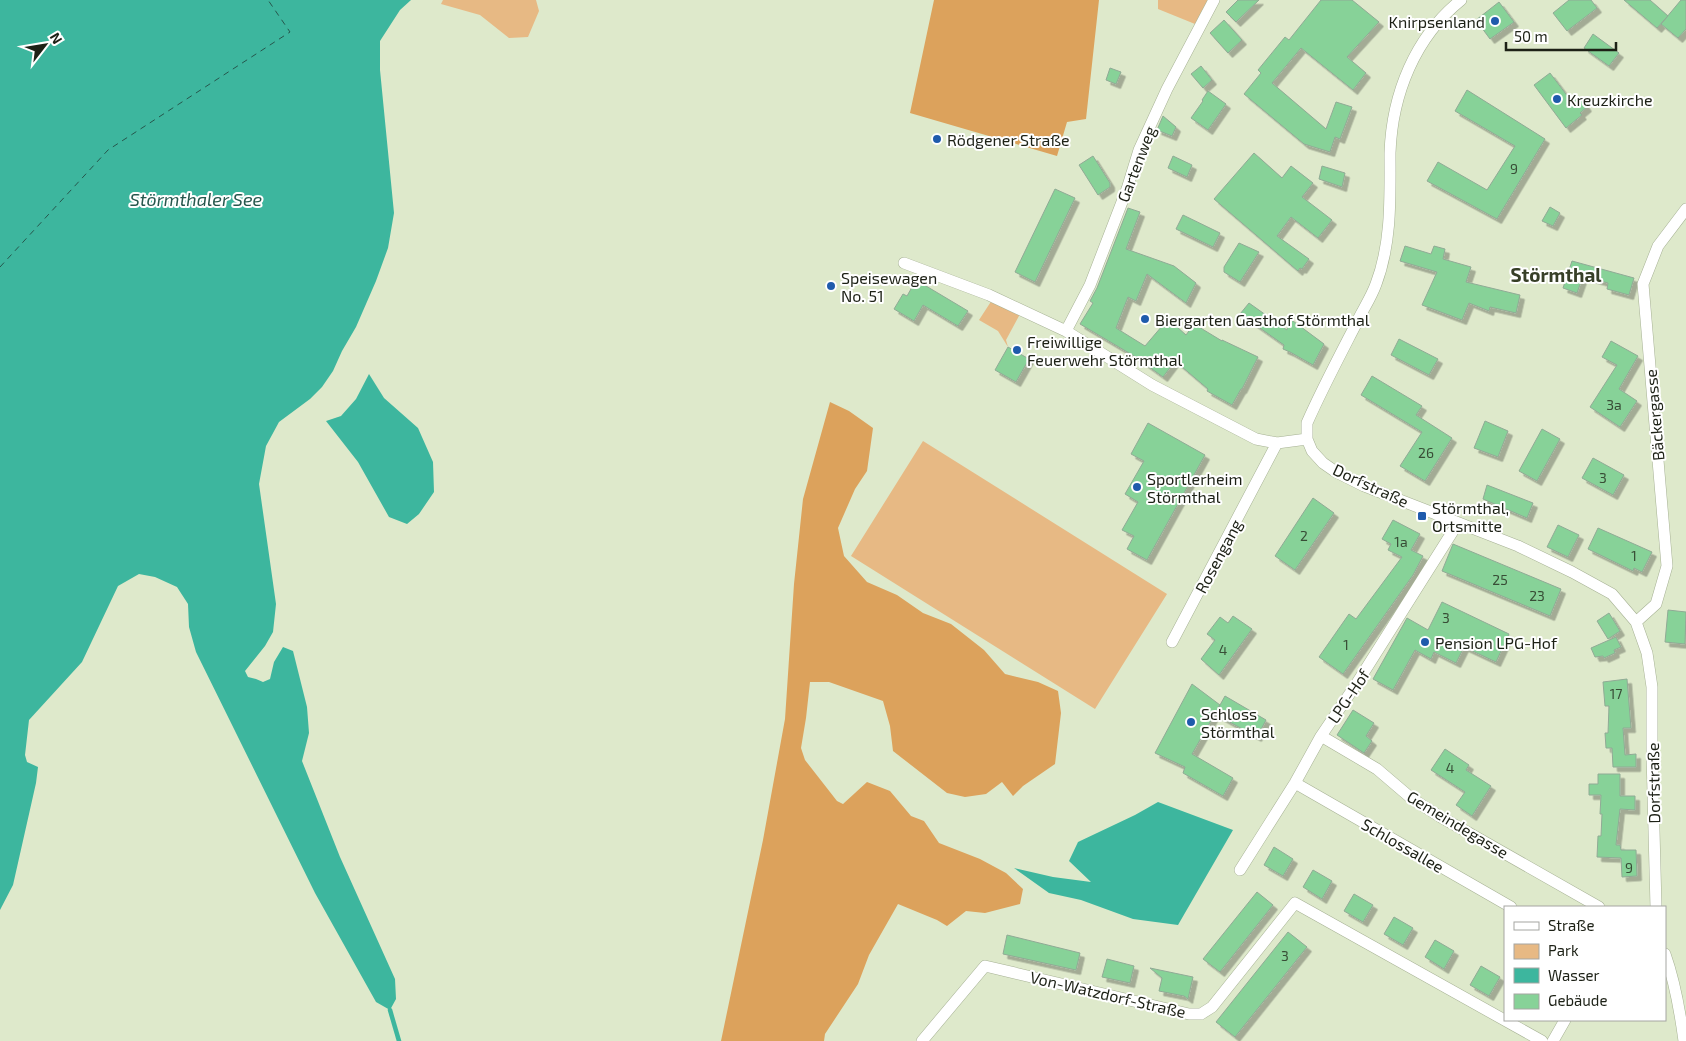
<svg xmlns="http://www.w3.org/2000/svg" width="1686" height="1041" font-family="'Exo 2',sans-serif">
  <defs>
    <filter id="shadow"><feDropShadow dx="4.5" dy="4.5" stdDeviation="0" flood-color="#0004"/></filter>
  </defs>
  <rect width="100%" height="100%" fill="#dee9cb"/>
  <path fill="#e7b984" d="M443 0H536L539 11 528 37 509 38 480 15 441 4Z
    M1158 0H1208L1195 24 1158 9Z
    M992 300 1020 314 1006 340 1008 347 998 331 979 320Z
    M923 441 1167 594 1095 709 851 556Z"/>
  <path fill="#dca25c" d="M934 0H1099L1086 119 1067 122 1057 156 910 113Z
    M830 402 849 411 873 428 867 471 855 489 838 528 844 556 867 582 897 595 923 613 951 624 984 650 1005 674 1038 682 1058 691 1061 713 1055 764 1023 786 1013 796 1002 782 986 794 965 797 947 793 893 751 890 726 883 701 829 682H810L806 718 801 748 805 760 837 801 843 804 867 782 890 791 911 816 924 821 939 843 980 859 1006 873 1023 889 1020 904 985 913 966 911 947 926 937 920 898 904 869 955 858 984 825 1034 824 1041H721L763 840 785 719 794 584 803 499Z"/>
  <path fill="#3db69e" d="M0 0H411L400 10 380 41V70L394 213 388 248 376 281 356 327 342 351 333 371 322 387 310 399 279 422 266 446 259 484 276 604 273 632 265 646 245 671 248 677 256 679 263 682 270 679 274 662 283 647 293 651 307 707 309 733 302 761 340 857 395 979 396 999 390 1010 376 1002 315 893 196 652 189 627 188 604 177 587 155 577 139 574 118 586 82 662 29 720 25 755 27 762 38 767 36 783 13 885 0 910Z
    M369 374 384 398 418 428 433 462 434 492 419 514 407 524 389 517 358 462 326 421 341 416 356 399Z
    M1158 802 1233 830 1178 925 1133 919 1081 900 1049 893 1014 868 1053 877 1091 882 1069 861 1078 842 1135 815Z"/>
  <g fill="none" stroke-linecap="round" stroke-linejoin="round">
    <path stroke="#3db69e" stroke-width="4.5" d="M390 1010 399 1041"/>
    <path stroke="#26574d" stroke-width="1" stroke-dasharray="6 5" stroke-linecap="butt" d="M0 267 108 150 290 32 268 0"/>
  </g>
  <path fill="#87d298" stroke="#90aa95" filter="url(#shadow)" d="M1238 0H1259L1236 22 1226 12Z
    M1321 0H1352L1379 22 1347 57 1366 73 1353 90 1301 48 1272 83 1326 129 1336 102 1352 107 1340 139 1335 137 1330 152 1304 144 1244 94 1261 73 1258 70 1285 37 1289 40Z
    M1569 0H1591L1597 8 1567 31 1553 13Z
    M1624 0H1650L1668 16 1657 28Z
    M1681 0H1686V29L1678 38 1661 24Z
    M1499 2 1514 22 1490 39 1476 20Z
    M1224 20 1242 40 1228 53 1210 33Z
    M1593 34 1619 53 1609 66 1584 48Z
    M1201 66 1212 80 1203 88 1191 74Z
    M1110 68 1121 72 1116 84 1106 80Z
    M1550 73 1572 102 1579 96 1587 107 1580 113 1582 115 1566 128 1534 85Z
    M1467 90 1545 139 1497 219 1427 181 1438 162 1487 190 1515 146 1455 111Z
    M1208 91 1226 104 1208 130 1191 118 1203 101 1202 100Z
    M1163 116 1176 127 1172 136 1157 130Z
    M1254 153 1282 178 1291 166 1313 183 1302 197 1332 220 1318 238 1291 217 1277 236 1309 259 1302 269 1300 268 1298 271 1214 199Z
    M1093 156 1110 183V187L1098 195 1079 165Z
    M1173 156 1192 165 1187 177 1168 168Z
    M1322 166 1345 173 1342 187 1319 179Z
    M1055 189 1075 198 1035 282 1015 272Z
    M1550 207 1560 213 1553 226 1542 221Z
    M1128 208 1140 212 1126 249 1174 266 1196 283 1186 303 1147 274 1136 301 1128 297 1116 328 1145 346 1168 319 1186 335 1194 324 1222 341V340L1258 357 1242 389H1241L1232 405 1207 391 1208 389 1175 361 1163 377 1134 356 1080 324 1093 303 1090 301 1097 288Z
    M1183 215 1220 233 1213 247 1176 229Z
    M1239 243 1259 252 1240 282 1224 272V267Z
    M1405 246 1431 254 1434 246 1445 249 1443 259 1471 267 1466 282 1520 295 1516 313 1490 307 1489 311 1469 303 1462 320 1422 305 1437 272 1400 261Z
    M1572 261 1634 278 1629 295 1607 289 1608 283 1583 276 1577 293 1563 288Z
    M916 280 968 311 958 326 923 305 914 321 894 309 903 294 907 296Z
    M1249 303 1287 330 1289 318 1324 344 1313 365 1290 352 1283 349 1284 345 1240 314Z
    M1399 339 1438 359 1429 375 1391 355Z
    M1611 341 1638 356 1619 389 1637 401 1620 427 1590 407 1617 365 1602 357Z
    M1008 347 1029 359 1016 382 995 370Z
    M1372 376 1422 406 1416 415 1452 438 1425 481 1400 466 1422 432 1361 395Z
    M1485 421 1508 431 1498 457 1474 448Z
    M1148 423 1205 455 1147 560 1127 549 1134 536 1122 530 1138 502 1125 494 1144 461 1131 454Z
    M1542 429 1560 439 1537 481 1519 471Z
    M1593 458 1624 475 1613 495 1582 478Z
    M1487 485 1533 503 1527 518 1483 499Z
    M1313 498 1334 513 1295 570 1275 556Z
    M1393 520 1420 534 1411 550 1423 556 1413 575 1343 674 1319 657 1349 614 1356 619 1402 557 1388 550 1391 544 1382 539Z
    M1558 525 1579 535 1568 557 1547 547Z
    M1598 528 1652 552 1642 572 1634 568 1633 571 1588 549Z
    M1453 544 1561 589 1550 616 1442 571Z
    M1442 602 1509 634 1496 662 1464 647 1456 663 1434 652 1431 659 1415 650 1393 690 1373 679 1407 618 1428 630Z
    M1668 610 1686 612 1685 644 1665 642Z
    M1609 613 1620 631 1608 639 1597 621Z
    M1233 616 1252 629 1219 675 1201 659 1215 640 1207 634 1220 617 1228 623Z
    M1616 637 1621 647 1614 650 1615 653 1604 658 1603 656 1595 657 1591 648Z
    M1627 679 1631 728H1623L1625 755 1636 754V767H1613L1612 748H1606L1605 733H1608L1609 706H1605L1603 682Z
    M1192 684 1220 705 1225 696 1266 720 1257 737 1215 714 1220 705 1192 754 1233 778 1223 796 1183 773 1185 767 1155 753Z
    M1353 710 1374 723 1366 736 1372 741 1364 753 1337 735Z
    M1445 749 1469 765 1466 770 1491 786 1472 816 1456 805 1465 792 1431 770Z
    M1598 774H1620V796H1635V810L1620 809 1616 845H1620L1621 850H1636L1637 876 1622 877 1621 858 1597 857 1598 836H1601L1602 814H1600L1601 795H1589V784H1598Z
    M1274 847 1293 859 1283 876 1264 865Z
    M1313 870 1332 881 1322 899 1303 887Z
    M1257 892 1273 905 1220 972 1203 959Z
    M1354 894 1373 905 1363 922 1344 911Z
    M1394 917 1413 928 1403 945 1384 934Z
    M1288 932 1307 947 1235 1037 1216 1022Z
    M1007 935 1080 953 1076 970 1003 954Z
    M1435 940 1454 951 1444 969 1425 957Z
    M1107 959 1134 966 1130 983 1102 977Z
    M1481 966 1500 977 1489 996 1470 985Z
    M1150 968 1193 977 1188 999 1184 996 1159 991 1162 978Z"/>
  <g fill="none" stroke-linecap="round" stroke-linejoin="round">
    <defs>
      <path id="minor" d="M1461 0C1415 37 1392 94 1390 153 1390 196 1392 242 1376 284 1371 298 1362 311 1356 324 1339 357 1322 389 1307 423V439L1312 451 1323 463 1336 472 1364 486 1518 546 1572 572 1612 594 1636 622 1647 653 1652 687V754L1656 907
        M904 263 989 295 1066 331 1152 385 1256 439 1277 443 1307 439
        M1066 331 1090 285 1127 189 1139 150 1167 89 1214 0
        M1636 622 1656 604 1667 566 1643 284 1658 246 1686 209
        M1172 642 1277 443
        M1321 736 1377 769 1411 798 1439 816 1599 907
        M1295 783 1511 907
        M1240 870 1295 783 1321 736 1357 683 1458 523
        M1665 954C1675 982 1680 1011 1684 1041
        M922 1041 985 966 1189 1014H1201L1212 1007 1295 903 1542 1041
        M1553 1041 1565 1020"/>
    </defs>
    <use href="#minor" stroke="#a6b194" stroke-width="12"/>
    <use href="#minor" stroke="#fff" stroke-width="11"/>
  </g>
  <g fill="#1f5bac" stroke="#fff" stroke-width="2">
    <circle cx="1495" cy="21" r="5"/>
    <circle cx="1557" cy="99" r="5"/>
    <circle cx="937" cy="139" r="5"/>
    <circle cx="831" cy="286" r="5"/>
    <circle cx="1145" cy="319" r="5"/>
    <circle cx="1017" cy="350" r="5"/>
    <circle cx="1137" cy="487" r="5"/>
    <rect x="1417" y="511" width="10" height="10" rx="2.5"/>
    <circle cx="1425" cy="642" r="5"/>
    <circle cx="1191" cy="722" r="5"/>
  </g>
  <g text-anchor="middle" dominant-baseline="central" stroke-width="4" stroke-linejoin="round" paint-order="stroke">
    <g font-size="14" fill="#384d36">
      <text x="1514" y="168">9</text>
      <text x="1614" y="404">3a</text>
      <text x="1426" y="452">26</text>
      <text x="1603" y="477">3</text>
      <text x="1304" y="535">2</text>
      <text x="1401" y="541">1a</text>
      <text x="1634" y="555">1</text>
      <text x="1500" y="579">25</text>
      <text x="1537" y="595">23</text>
      <text x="1446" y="617">3</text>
      <text x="1346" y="644">1</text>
      <text x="1223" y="649">4</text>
      <text x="1616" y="693">17</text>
      <text x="1450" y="767">4</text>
      <text x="1629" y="867">9</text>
      <text x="1285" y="955">3</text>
    </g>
    <g font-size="16" fill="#1d2116" stroke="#fff" text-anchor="start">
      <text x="1485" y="21" text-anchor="end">Knirpsenland</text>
      <text x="1567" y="99">Kreuzkirche</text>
      <text x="947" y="139">Rödgener Straße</text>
      <text x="841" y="277">Speisewagen<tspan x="841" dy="18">No. 51</tspan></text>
      <text x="1155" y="319">Biergarten Gasthof Störmthal</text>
      <text x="1027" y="341">Freiwillige<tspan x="1027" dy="18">Feuerwehr Störmthal</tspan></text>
      <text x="1147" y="478">Sportlerheim<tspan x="1147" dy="18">Störmthal</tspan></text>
      <text x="1432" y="507">Störmthal,<tspan x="1432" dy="18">Ortsmitte</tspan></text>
      <text x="1435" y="642">Pension LPG-Hof</text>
      <text x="1201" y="713">Schloss<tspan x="1201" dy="18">Störmthal</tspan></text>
    </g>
    <g font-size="16" fill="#1d2116" stroke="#fff">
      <text transform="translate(1136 164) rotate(-69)">Gartenweg</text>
      <text transform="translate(1654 415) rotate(-95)">Bäckergasse</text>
      <text transform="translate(1371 485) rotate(25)">Dorfstraße</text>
      <text transform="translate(1218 556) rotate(-62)">Rosengang</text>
      <text transform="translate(1348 696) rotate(-56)">LPG-Hof</text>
      <text transform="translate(1653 783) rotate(-91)">Dorfstraße</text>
      <text transform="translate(1458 824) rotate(31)">Gemeindegasse</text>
      <text transform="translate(1403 845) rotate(30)">Schlossallee</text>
      <text transform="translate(1108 994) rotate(13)">Von-Watzdorf-Straße</text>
    </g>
    <g font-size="18" font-style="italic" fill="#26574d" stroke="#fff">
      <text x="196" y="199">Störmthaler See</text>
    </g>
    <g font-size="19" font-weight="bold" fill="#373f27" stroke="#fff">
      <text x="1556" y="274">Störmthal</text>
    </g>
  </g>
  <rect x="1504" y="906" width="162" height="115" fill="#ffffff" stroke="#a5a6a2"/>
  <rect x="1514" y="922" width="25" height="8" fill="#ffffff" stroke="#a5a6a2"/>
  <text x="1548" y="931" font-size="15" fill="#1d2116">Straße</text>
  <rect x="1514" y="944" width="25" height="15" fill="#e7b984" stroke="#a5a6a2"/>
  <text x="1548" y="956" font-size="15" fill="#1d2116">Park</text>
  <rect x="1514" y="968" width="25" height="15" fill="#3db69e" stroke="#a5a6a2"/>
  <text x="1548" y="981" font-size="15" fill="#1d2116">Wasser</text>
  <rect x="1514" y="994" width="25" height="15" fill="#87d298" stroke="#a5a6a2"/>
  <text x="1548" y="1006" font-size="15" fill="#1d2116">Gebäude</text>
  <g transform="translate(45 45) rotate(59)" stroke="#ffffff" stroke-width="4" paint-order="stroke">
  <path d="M0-4L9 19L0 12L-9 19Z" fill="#1d2116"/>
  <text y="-8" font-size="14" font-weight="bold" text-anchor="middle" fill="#1d2116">N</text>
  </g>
  <path d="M1506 42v8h110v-8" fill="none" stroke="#1d2116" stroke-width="2.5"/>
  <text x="1514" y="42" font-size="15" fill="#1d2116" stroke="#ffffff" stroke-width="4" paint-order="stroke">50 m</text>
</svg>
